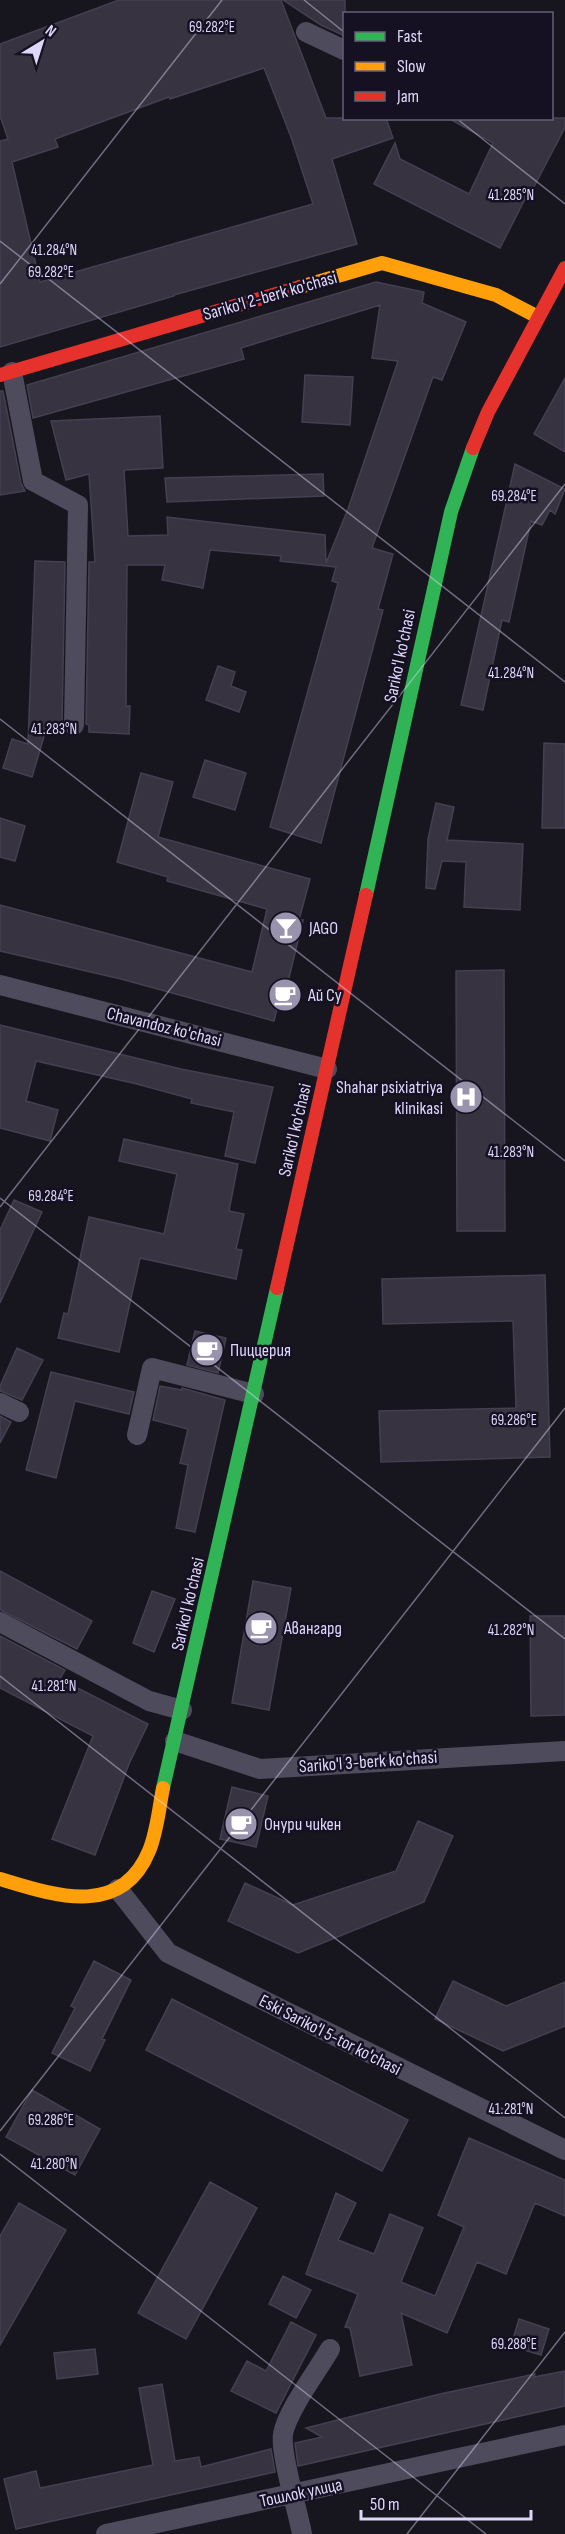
<svg xmlns="http://www.w3.org/2000/svg" width="565" height="2534" font-family="'Sofia Sans Condensed',sans-serif">
  <rect width="100%" height="100%" fill="#17151e"/>
  <path fill="#373340" stroke="#454051" stroke-width="1.5" fill-rule="evenodd" d="M119 0H281L326 118H386L393 138 332 159 357 244 174 295V296L0 347V141L8 139 0 116V44ZM264 68 291 137 313 204 40 282 12 162 58 147 55 139 169 97 170 99Z
    M283 0H345V36L321 25Z
    M448 118H565V127L559 139 527 200 525 199 500 248 374 184 395 143 400 159 469 194 493 143Z
    M376 282 424 292 422 303 466 322 442 380 433 377 372 548 393 554 378 609 383 610 321 843 270 827 338 583 332 581 336 567 280 561 281 556 210 550 203 588 162 580 165 565H127L126 706H130L129 734 89 732V725L86 724 89 562H95L89 474 66 480 51 421 160 416 163 468 124 470 128 536 168 535 167 517 325 535 326 563 348 509 398 361 372 358 380 305 241 348 244 359 33 418 27 385Z
    M305 375 353 377 350 425 302 422Z
    M565 378V452L534 434Z
    M0 391H3L21 483 25 491 0 495Z
    M515 464 565 489 555 514 550 510 542 525 531 521 509 622 502 620 483 710 461 705Z
    M323 474 324 496 167 502 165 478Z
    M35 561 65 562 62 724 48 723 32 777 3 768 12 739 28 744Z
    M218 666 235 672 231 686 246 692 239 712 206 700Z
    M544 743 565 744V828H542Z
    M205 760 246 773 235 810 193 797Z
    M141 773 173 782 158 837 310 879 299 920H303L288 982 284 981 274 1021 121 979 0 951V905L252 972 267 909 167 881 168 877 117 862Z
    M436 803 454 807 447 840 523 844 520 910 464 907 466 862 442 861 435 889 426 888 428 839Z
    M0 818 25 826 15 861 0 857Z
    M504 970 505 1231H457L456 971Z
    M0 1025 181 1069 273 1087 255 1163 225 1156 234 1112 191 1103 192 1099 137 1084 36 1061 26 1101 58 1110 50 1141 0 1128Z
    M124 1139 238 1164 229 1211 244 1214 236 1249 242 1250 236 1279 140 1258 119 1352 58 1338 64 1313 68 1314 89 1217 164 1234 177 1174 119 1161Z
    M14 1200 42 1212 0 1303V1230Z
    M545 1275 550 1457 381 1462 379 1411 516 1408 513 1321 383 1324 382 1279Z
    M195 1331 226 1338 218 1373 187 1365Z
    M17 1348 43 1360 22 1400 0 1391V1386Z
    M51 1372 134 1392 129 1414 75 1401 56 1478 26 1470Z
    M160 1386 182 1390V1388L225 1400 195 1532 176 1528 188 1465 180 1463 188 1429 153 1420Z
    M0 1416 11 1422 0 1443Z
    M0 1571 92 1621 77 1649 0 1610Z
    M253 1581 291 1588 269 1710 232 1703Z
    M152 1591 175 1599 154 1652 133 1643Z
    M530 1616H565V1715L531 1716Z
    M0 1636 65 1670 60 1679 148 1724 129 1764 95 1855 52 1839 93 1736 0 1688Z
    M232 1787 268 1796 256 1847 220 1839Z
    M418 1821 453 1836 424 1902 298 1953 228 1921 245 1883 293 1905 396 1871Z
    M94 1961 131 1980 102 2039 105 2040 90 2071 52 2053 75 2008 71 2006Z
    M453 1981 506 2006 565 1982V2026L503 2051 435 2019Z
    M172 1999 408 2120 382 2171 146 2050Z
    M32 2090 100 2129 75 2175 6 2137Z
    M469 2138 565 2180V2216L535 2203 506 2274 477 2262 447 2333 401 2313 412 2365 360 2376 350 2328 345 2327 358 2294 306 2274 336 2193 356 2203 338 2240 374 2254 390 2214 423 2228 401 2282 435 2296 464 2227 438 2215Z
    M210 2182 257 2208 186 2339 138 2313Z
    M19 2203 66 2230 0 2345V2236Z
    M283 2276 311 2290 296 2318 269 2304Z
    M519 2319 549 2329 541 2355 511 2346Z
    M291 2322 316 2335 276 2413 231 2391 247 2361 266 2371Z
    M95 2349 98 2374 57 2379 54 2353Z
    M565 2371V2406L298 2466 295 2443 322 2437 306 2428 440 2394 535 2374 534 2377Z
    M162 2384 175 2461 199 2457 201 2467 271 2449 275 2472 16 2529 4 2479 36 2471 40 2488 153 2465 139 2388Z"/>
  <g fill="none" stroke-linecap="round" stroke-linejoin="round">
    <path stroke="#4e4b5d" stroke-width="20" d="M306 32 344 50
      M12 372 33 481 78 505 74 725
      M0 985 327 1069
      M0 1403 19 1412
      M137 1435 152 1368 254 1394
      M0 1622 149 1701 182 1710
      M175 1741 260 1769 565 1751
      M118 1889 168 1953 565 2150
      M106 2534 565 2435
      M302 2534C298 2511 280 2454 283 2434 287 2411 318 2370 330 2349"/>
    <path stroke="#30b455" stroke-width="14" d="M366 895 451 512 473 448
      M163 1788 277 1288"/>
    <path stroke="#ff9f0a" stroke-width="14" d="M300 287 382 263 496 295 538 317
      M0 1879C53 1895 121 1919 149 1851 157 1832 159 1808 163 1788"/>
    <path stroke="#e5322d" stroke-width="14" d="M0 375 300 287
      M473 448 488 412 565 268
      M277 1288 366 895"/>
  </g>
  <path fill="none" stroke="#dfd7fa" stroke-width="1.5" stroke-opacity="0.45" d="M304 0 344 32M456 118 565 204M0 241 565 682M0 284 222 0M0 719 565 1161M0 1198 565 1639M0 1207 565 484M0 1676 565 2118M0 2131 565 1408M0 2154 486 2534M407 2534 565 2332"/>
  <defs>
    <symbol id="bar-disc" viewBox="-11 -11 22 22"><circle r="9.5" fill="#9993ad" stroke="#161122"/><path d="M-6-5H6L.8 .8V4.5H3.5V6h-7V4.5H-.8V.8Z" fill="#fff"/></symbol>
    <symbol id="cafe-disc" viewBox="-11 -11 22 22"><circle r="9.5" fill="#9993ad" stroke="#161122"/><path d="M-5.5-4.5H6V0H3Q3 3.5 0 3.5H-2.5Q-5.5 3.5-5.5 0ZM3-3.2v2h1.7v-2ZM-6 4.5H4V6H-6Z" fill="#fff"/></symbol>
    <symbol id="hospital-disc" viewBox="-11 -11 22 22"><circle r="9.5" fill="#9993ad" stroke="#161122"/><path d="M-5-5h3v3.5h4V-5h3V5h-3V1.5h-4V5h-3Z" fill="#fff"/></symbol>
  </defs>
  <g fill-rule="evenodd">
    <use href="#bar-disc" x="267" y="909" width="38" height="38"/>
    <use href="#cafe-disc" x="266" y="976" width="38" height="38"/>
    <use href="#hospital-disc" x="447" y="1078" width="38" height="38"/>
    <use href="#cafe-disc" x="188" y="1331" width="38" height="38"/>
    <use href="#cafe-disc" x="242" y="1609" width="38" height="38"/>
    <use href="#cafe-disc" x="222" y="1805" width="38" height="38"/>
  </g>
  <g text-anchor="middle" dominant-baseline="central" stroke-width="5" stroke-linejoin="round" paint-order="stroke">
    <g font-size="18" fill="#dfd7fa" stroke="#161122">
      <text transform="translate(270 296) rotate(-16)">Sariko'l 2-berk ko'chasi</text>
      <text transform="translate(400 656) rotate(-78)">Sariko'l ko'chasi</text>
      <text transform="translate(164 1027) rotate(14)">Chavandoz ko'chasi</text>
      <text transform="translate(295 1130) rotate(-77)">Sariko'l ko'chasi</text>
      <text transform="translate(188 1604) rotate(-77)">Sariko'l ko'chasi</text>
      <text transform="translate(368 1762) rotate(-4)">Sariko'l 3-berk ko'chasi</text>
      <text transform="translate(330 2035) rotate(27)">Eski Sariko'l 5-tor ko'chasi</text>
      <text transform="translate(301 2493) rotate(-12)">Тошлок улица</text>
    </g>
    <g font-size="18" fill="#dfd7fa" stroke="#161122" text-anchor="start">
      <text x="309" y="928">JAGO</text>
      <text x="308" y="995">Ай Су</text>
      <text x="443" y="1087" text-anchor="end">Shahar psixiatriya<tspan x="443" dy="21">klinikasi</tspan></text>
      <text x="230" y="1350">Пиццерия</text>
      <text x="284" y="1628">Авангард</text>
      <text x="264" y="1824">Онури чикен</text>
    </g>
  </g>
  <g font-size="15" text-anchor="middle" fill="#dfd7fa" stroke="#161122" stroke-width="5" stroke-linejoin="round" paint-order="stroke">
    <text x="212" y="32">69.282°E</text>
    <text x="511" y="200">41.285°N</text>
    <text x="54" y="255">41.284°N</text>
    <text x="51" y="277">69.282°E</text>
    <text x="514" y="501">69.284°E</text>
    <text x="511" y="678">41.284°N</text>
    <text x="54" y="734">41.283°N</text>
    <text x="511" y="1157">41.283°N</text>
    <text x="51" y="1201">69.284°E</text>
    <text x="514" y="1425">69.286°E</text>
    <text x="511" y="1635">41.282°N</text>
    <text x="54" y="1691">41.281°N</text>
    <text x="511" y="2114">41.281°N</text>
    <text x="51" y="2125">69.286°E</text>
    <text x="54" y="2169">41.280°N</text>
    <text x="514" y="2349">69.288°E</text>
  </g>
  <rect x="343" y="12" width="210" height="108" fill="#161122" stroke="#666078" stroke-width="1.5"/>
  <rect x="355" y="32" width="30" height="9" fill="#30b455" stroke="#666078" stroke-width="1.5"/>
  <text x="397" y="42" font-size="18" fill="#dfd7fa">Fast</text>
  <rect x="355" y="62" width="30" height="9" fill="#ff9f0a" stroke="#666078" stroke-width="1.5"/>
  <text x="397" y="72" font-size="18" fill="#dfd7fa">Slow</text>
  <rect x="355" y="92" width="30" height="9" fill="#e5322d" stroke="#666078" stroke-width="1.5"/>
  <text x="397" y="102" font-size="18" fill="#dfd7fa">Jam</text>
  <g transform="translate(42 42) rotate(38)" stroke="#161122" stroke-width="4.5" paint-order="stroke">
  <path d="M0-4.5L10 22L0 15L-10 22Z" fill="#dfd7fa"/>
  <text y="-9" font-size="16" font-weight="bold" text-anchor="middle" fill="#dfd7fa">N</text>
  </g>
  <path d="M361 2510v9h170v-9" fill="none" stroke="#dfd7fa" stroke-width="3"/>
  <text x="370" y="2510" font-size="18" fill="#dfd7fa" stroke="#161122" stroke-width="4.5" paint-order="stroke">50 m</text>
</svg>
